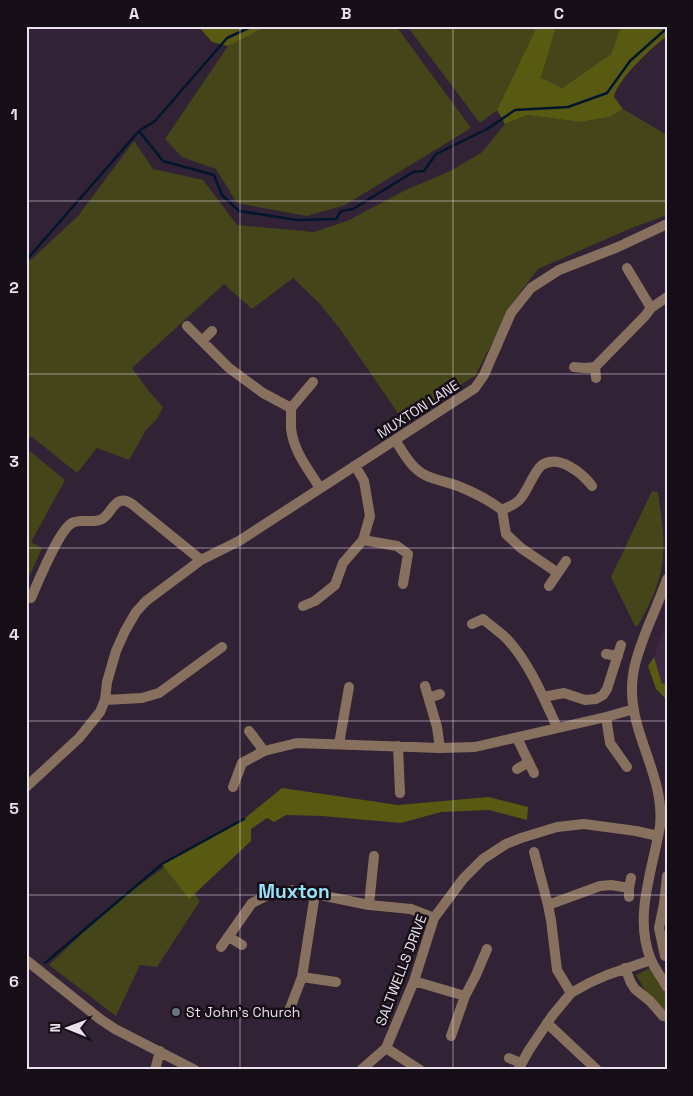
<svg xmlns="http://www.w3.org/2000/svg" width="693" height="1096" font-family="'Space Grotesk',sans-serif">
  <rect width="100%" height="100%" fill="#322235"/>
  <path fill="#3e2942" d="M667 620V683L662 685 654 657Z"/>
  <path fill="#444619" d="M268 26H396L471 128 345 205 307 216 237 203 216 169 182 157 165 139 228 46Z
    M407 26H537L497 110 480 123Z
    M555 26H621L611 54 562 88 541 79Z
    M623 109 667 135V215L629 229 538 269 513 302 475 376 403 421 391 403 340 329 320 304 293 278 252 309 224 284 132 368 147 389 163 407 157 419 146 430 129 460 97 448 77 473 31 436 26 444V262L32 259 78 216 134 141 153 169 203 180 237 225 314 232 347 221 406 190 450 171 481 153 505 124 528 115 580 122 610 117Z
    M26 448 65 480 31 542 42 548 26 584Z
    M652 491 658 492C661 516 666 541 662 565 659 587 648 607 638 626H635L611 577Z
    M170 863 200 901 157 967 140 965 116 1016 49 965 113 904Z
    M650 968 667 996V1027L636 975Z"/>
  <path fill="#585a12" d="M198 26H268L228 46 212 42Z
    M537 26H556L541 78 562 88 611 54 621 26H667V36C653 46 616 81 614 97L623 109 610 117 580 122 528 115 505 124 497 110Z
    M654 657 662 684 667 683V703L665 698 656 689 648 666Z
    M282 788 398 805 489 797 528 807 527 820 489 810 441 812 401 823 322 816 286 815 274 822 267 818 251 829V841L189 899 162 864 244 819Z"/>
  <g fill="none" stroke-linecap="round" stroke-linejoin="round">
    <path stroke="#00162c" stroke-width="2.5" d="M139 131 155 121 227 38 253 26
      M26 258 29 257 139 131 163 161 214 175 222 195 239 211 297 220 336 219 341 211 353 209 413 172 424 171 436 154 487 129 515 110 568 107 607 93 630 61 667 28
      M45 963 162 864 244 819"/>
    <path stroke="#88705e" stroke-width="10" d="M627 268 651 308 667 297
      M187 326 229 368 263 393 291 408 313 382
      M202 341 212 331
      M574 367 585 368 595 367 645 316 651 308
      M595 367 596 378
      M291 408C291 415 291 422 291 428 293 451 309 470 320 488
      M395 440C403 452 411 468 425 475 435 480 447 482 458 486 473 492 489 500 502 510 508 507 517 504 521 498 528 490 534 471 542 465 559 454 582 473 592 486
      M502 510 506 534 521 548 558 573
      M363 540 397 546 408 554 403 584
      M667 579C661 596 654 612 647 629 640 648 632 667 632 688 631 736 665 777 660 826 653 869 633 917 651 960 655 969 662 978 667 987
      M549 586 566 561
      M31 598C38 582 59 530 72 523 81 518 92 524 102 519 112 514 115 492 132 504L201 560
      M303 606 315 601 335 585 343 563 363 540 370 516 364 481 357 469 354 466
      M483 619C491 626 500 632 507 639 530 664 543 697 557 727
      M472 624 483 619
      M606 654 618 656
      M425 686 437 727 440 748
      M543 697 564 693 585 700 596 699 603 695 607 689 621 645
      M429 698 440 694
      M105 700 142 698 159 693 222 647
      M606 717 634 709
      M249 731 264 751
      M517 738 534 773
      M339 744 349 687
      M398 746 400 793
      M517 769 529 762
      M26 787 79 738 100 712 105 700 107 682 116 651 125 631 136 612 146 601 201 560 239 541 475 388 484 375 511 313 531 288 559 270 618 247 667 224
      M233 787 242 763 264 751 297 743 440 748 475 747 606 717 610 743 627 767
      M534 852 548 905 551 920 557 970 571 993
      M667 876 664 904 667 905
      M629 888 631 878
      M664 904 659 928 665 956
      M369 905 411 909 434 918
      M548 905 600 886 611 885 629 888V897
      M229 937 242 945
      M221 947 252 903 270 894 291 890 315 894 369 905 374 856
      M26 960 100 1019 115 1029 195 1070
      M625 968 631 983 635 989 650 1001 663 1016
      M302 977 336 982
      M414 981 465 996 451 1036
      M465 996 476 975 487 949
      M289 1011 302 977 315 894
      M547 1023 597 1070
      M386 1048 420 1070
      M509 1058 521 1063
      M155 1070 160 1051
      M361 1070 386 1048 414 981 434 918 463 879 483 859 506 844 521 838 557 827 584 824 636 831 658 836
      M518 1070 529 1050 552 1016 571 993 589 983 607 975 651 960"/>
  </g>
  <path fill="none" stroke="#ebe0ed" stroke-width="1" stroke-opacity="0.55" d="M240 26V1070M453 26V1070M26 201H667M26 374H667M26 548H667M26 721H667M26 895H667"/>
  <circle fill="#6b7280" stroke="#150e17" stroke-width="2" cx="176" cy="1012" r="5"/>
  <g text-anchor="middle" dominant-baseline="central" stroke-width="5" stroke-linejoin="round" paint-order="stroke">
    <g font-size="14" fill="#ebe0ed" stroke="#150e17">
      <text transform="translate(418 409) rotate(-33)">MUXTON LANE</text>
      <text transform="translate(401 970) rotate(-69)">SALTWELLS DRIVE</text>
    </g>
    <g font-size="14" fill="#ebe0ed" stroke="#150e17" text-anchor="start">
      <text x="186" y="1012">St John's Church</text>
    </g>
    <g font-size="19" font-weight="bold" fill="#96e2f7" stroke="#150e17">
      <text x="294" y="891">Muxton</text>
    </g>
  </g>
  <rect width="693" height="1096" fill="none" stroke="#150e17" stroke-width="55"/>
  <g transform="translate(68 1028) rotate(271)" stroke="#150e17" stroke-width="4" paint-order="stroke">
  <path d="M0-4L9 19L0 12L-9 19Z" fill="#ebe0ed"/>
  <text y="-8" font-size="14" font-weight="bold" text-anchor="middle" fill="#ebe0ed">N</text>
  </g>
  <rect x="28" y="28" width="638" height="1040" fill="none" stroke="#ebe0ed" stroke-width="2"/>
  <g font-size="16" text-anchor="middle" font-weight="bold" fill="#ebe0ed">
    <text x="134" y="19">A</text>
    <text x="346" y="19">B</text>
    <text x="559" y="19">C</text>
    <text x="14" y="120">1</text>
    <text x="14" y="293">2</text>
    <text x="14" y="467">3</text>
    <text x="14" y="640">4</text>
    <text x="14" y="814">5</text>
    <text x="14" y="987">6</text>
  </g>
</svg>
